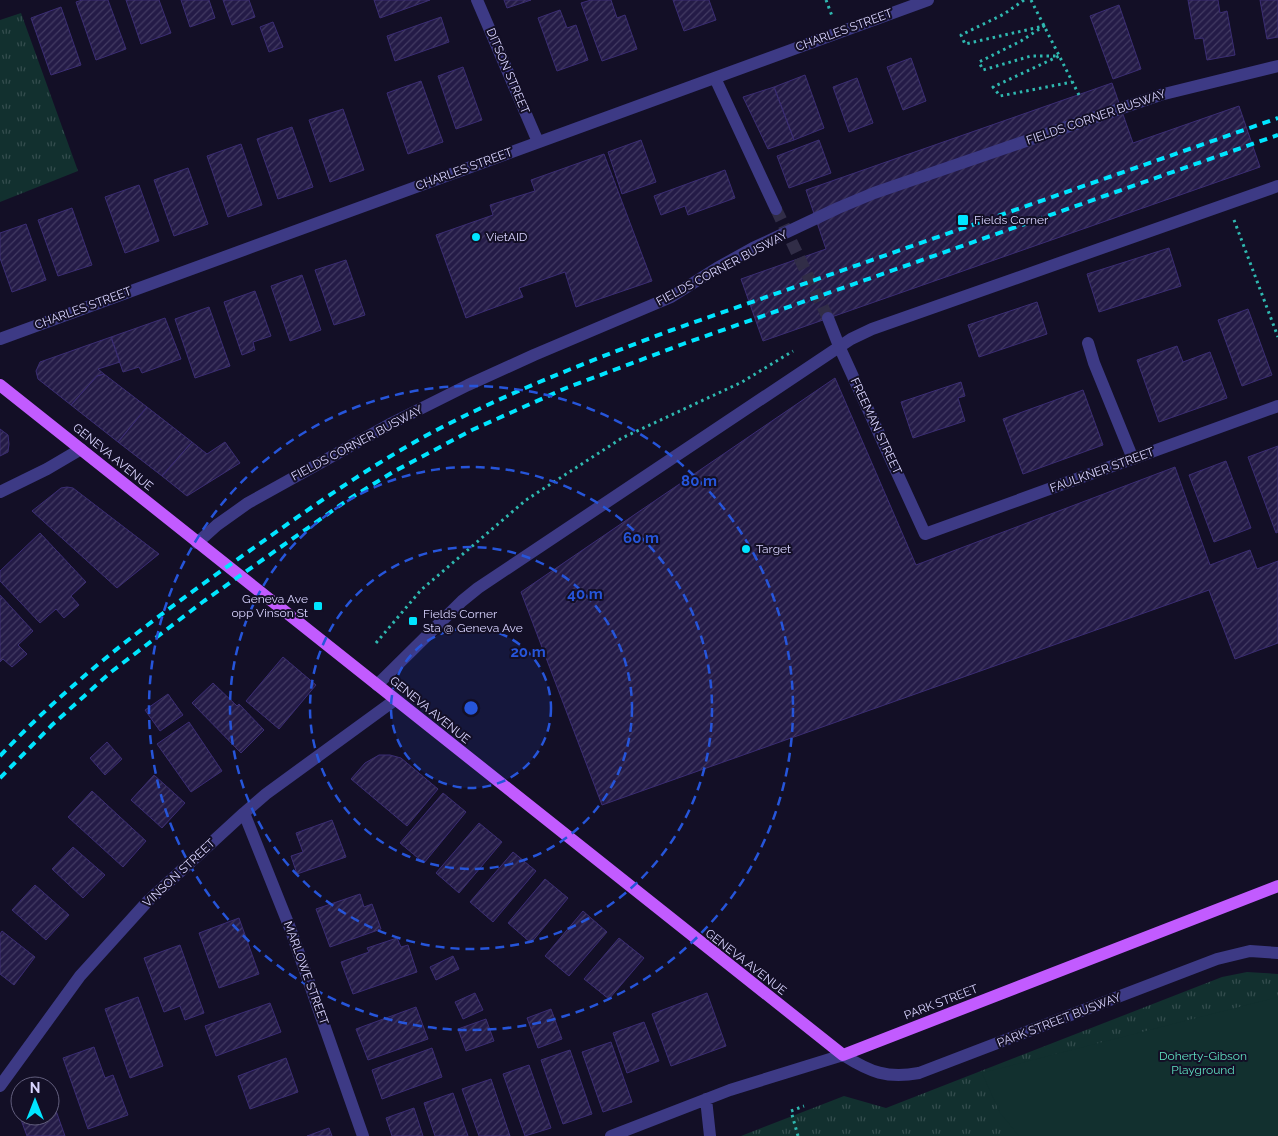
<svg xmlns="http://www.w3.org/2000/svg" width="1278" height="1136" font-family="Raleway,sans-serif">
  <defs>
    <pattern id="grass-tufts" width="24" height="20" patternUnits="userSpaceOnUse" patternTransform="scale(1.25)"><rect width="24" height="20" fill="#12302f"/><path d="M3 7l-1-3M5 7V3M7 7l1-3M15 17l-1-3M17 17v-4M19 17l1-3" fill="none" stroke="#344d4e"/></pattern>
    <pattern id="building-hatch" width="6" height="6" patternUnits="userSpaceOnUse" patternTransform="scale(1.25)"><rect width="6" height="6" fill="#241b47"/><path d="M-1 1l2-2M0 6l6-6M5 7l2-2" fill="none" stroke="#433b63"/></pattern>
  </defs>
  <rect width="100%" height="100%" fill="#130f26"/>
  <path fill="url(#grass-tufts)" d="M21 13 78 171 0 202V20Z
    M1247 972 1278 974V1136H741L844 1096 886 1108 1222 977Z"/>
  <path fill="#12302f" d="M1278 997V1136H1019L1000 1113 982 1073Z"/>
  <path fill="url(#building-hatch)" stroke="#3b2d73" d="M82 0H108L126 49 96 60 76 2Z
    M126 0H159L171 33 141 44Z
    M181 0H209L215 18 190 27Z
    M223 0H249L255 17 232 25Z
    M374 0H430L380 18Z
    M504 0H531L507 8Z
    M591 0H611L617 18 625 15 637 49 602 61 581 3Z
    M673 0H709L716 20 684 31Z
    M1188 0H1218L1220 13 1227 11 1235 55 1207 60 1203 38 1195 39Z
    M1260 0H1278V37L1267 39Z
    M1119 5 1141 69 1113 79 1090 16Z
    M61 7 81 65 51 75 31 18Z
    M560 10 567 28 576 25 588 60 557 71 538 18Z
    M441 17 449 42 395 61 387 36Z
    M273 22 283 47 269 52 260 27Z
    M911 58 926 101 903 110 887 67Z
    M463 67 482 120 456 129 438 76Z
    M805 75 824 128 794 140 774 87Z
    M857 78 873 123 849 132 833 87Z
    M421 81 443 142 408 154 387 93Z
    M1112 83 1133 143 1239 106 1260 167 763 341 741 279 826 249 806 190Z
    M774 87 794 140 768 149 743 97Z
    M343 109 364 170 330 182 309 120Z
    M292 127 313 187 278 199 257 139Z
    M641 140 656 182 622 194 608 152Z
    M819 140 831 173 789 188 777 156Z
    M241 144 262 205 228 217 207 156Z
    M604 154 652 281 576 307 565 272 519 288 523 297 466 318 436 235 493 215 490 205 535 191 531 180Z
    M188 168 208 224 174 236 154 180Z
    M725 170 735 198 688 215 685 206 661 215 654 196Z
    M139 185 159 241 125 253 105 197Z
    M72 208 92 265 58 276 38 220Z
    M26 224 46 280 12 292 0 258V233Z
    M1169 248 1181 286 1099 312 1087 274Z
    M346 260 365 315 334 325 315 270Z
    M302 275 321 330 290 341 271 286Z
    M255 291 271 336 253 342 255 350 242 355 224 302Z
    M1037 302 1047 334 979 357 968 325Z
    M209 307 230 366 195 378 175 319Z
    M1248 309 1272 375 1242 386 1218 320Z
    M165 318 181 359 142 373 139 367 123 372 111 337Z
    M111 337 120 362 98 369 104 374 97 376 71 405 38 379 36 371 40 362Z
    M1177 346 1183 362 1210 352 1227 398 1159 422 1137 360Z
    M104 374 147 407 118 442 71 405 97 376Z
    M835 378 916 565 1175 467 1210 565 1250 550 1257 569 1278 561V643L1235 659 1209 590 602 805 521 592Z
    M961 382 965 396 958 398 965 421 913 438 901 402Z
    M1083 390 1103 445 1023 474 1003 419Z
    M147 407 192 442 162 476 118 442Z
    M0 429 8 435 9 444 8 452 0 456Z
    M192 442 207 454 225 442 240 463 187 496 162 476Z
    M1278 446V532L1276 533 1248 457Z
    M1226 461 1251 528 1214 542 1189 475Z
    M67 487 73 488 159 554 117 588 32 511 61 488Z
    M40 533 86 582 71 596 79 605 64 618 56 609 40 623 0 581V571Z
    M0 595 33 631 18 645 27 654 12 667 3 659 0 662Z
    M283 657 316 685 279 729 246 701Z
    M213 683 237 706 239 704 264 730 241 753 192 703Z
    M168 694 183 715 160 731 145 710Z
    M189 722 222 771 191 792 157 744Z
    M107 742 122 759 105 775 90 758Z
    M379 755H390L401 758 438 789 407 826 351 779 365 763Z
    M154 775 185 803 162 828 131 800Z
    M92 791 146 841 123 867 68 817Z
    M443 793 466 812 424 863 400 843Z
    M332 820 346 857 297 874 291 856 303 852 296 833Z
    M479 823 502 842 459 893 436 873Z
    M73 847 105 875 83 898 52 869Z
    M513 852 536 871 493 922 470 902Z
    M545 879 568 898 531 943 508 923Z
    M35 885 69 915 46 940 12 910Z
    M360 894 364 907 372 904 381 929 330 947 316 909Z
    M583 911 607 932 569 976 545 956Z
    M239 918 259 974 219 988 199 933Z
    M2 931 35 957 14 985 0 974V934Z
    M397 938 401 947 408 945 417 972 353 994 341 962 369 952 367 948Z
    M619 938 644 958 609 999 584 979Z
    M180 945 204 1013 185 1020 180 1006 164 1012 144 958Z
    M453 956 459 969 436 980 430 967Z
    M475 993 483 1010 463 1019 455 1002Z
    M707 993 726 1046 671 1066 652 1014Z
    M138 997 163 1066 130 1078 105 1009Z
    M270 1003 281 1032 216 1056 205 1026Z
    M416 1007 428 1039 368 1060 356 1029Z
    M551 1009 562 1039 538 1048 527 1018Z
    M486 1019 494 1041 466 1051 458 1029Z
    M644 1022 659 1061 627 1073 613 1033Z
    M611 1042 632 1102 603 1112 582 1052Z
    M94 1047 105 1078 113 1075 128 1115 88 1129 63 1058Z
    M432 1048 442 1077 382 1099 372 1070Z
    M570 1050 592 1114 563 1124 541 1060Z
    M286 1058 298 1092 250 1109 238 1076Z
    M529 1065 551 1128 525 1136 503 1074Z
    M491 1079 510 1136H479L462 1089Z
    M453 1093 468 1136H435L424 1103Z
    M54 1105 65 1136H27L20 1117 50 1116V1106Z
    M414 1108 423 1136H392L386 1118Z
    M329 1128 332 1136H307Z"/>
  <g fill="none" stroke-linecap="round" stroke-linejoin="round">
    <path stroke="#312d47" stroke-width="12" stroke-dasharray="12 6" stroke-linecap="butt" d="M776 209 828 318"/>
    <path stroke="#2fb8b0" stroke-width="3" stroke-dasharray="2.5 4" stroke-linecap="butt" d="M826 0 832 16
      M1024 0 1004 14 961 35 965 44 1044 26 1021 41 979 62 983 70 1031 56H1059L993 87 1000 96 1072 82
      M1031 0 1079 95
      M1234 220 1278 337
      M376 643 421 590 526 500 622 438 742 382 793 351
      M798 1136 791 1111 804 1106"/>
    <path stroke="#3d3a85" stroke-width="12" d="M477 0 538 142
      M715 78 776 209
      M828 318 839 346 925 534 1278 406
      M0 339 928 0
      M1088 343 1094 363 1133 459
      M0 492 47 469 81 449
      M197 543 217 525 248 503 392 423 468 385 534 355 671 297 717 268 753 248 838 208 874 193 1160 95 1278 66
      M377 685 462 601 478 588 851 339 872 329 1278 186
      M244 813 290 928 363 1136
      M0 1086 80 976 147 902 244 813 266 794 395 700
      M706 1099 710 1136
      M611 1136 730 1090 843 1055C870 1072 887 1079 919 1073L1217 959 1250 951 1278 953"/>
    <path stroke="#c25bff" stroke-width="12" d="M0 385 843 1055 1278 886"/>
    <path stroke="#00e5ff" stroke-width="4" stroke-dasharray="8 6" stroke-linecap="butt" d="M0 756C68 684 141 628 221 571 289 523 356 474 429 434 506 393 587 362 669 331L1278 118
      M0 778 52 725 111 672 204 601 349 499 393 472 472 430 566 388 683 344 1278 135"/>
  </g>
  <circle cx="471" cy="708" r="80" fill="#2655da" fill-opacity=".12"/>
  <g fill="none" stroke="#2655da" stroke-width="2.5" stroke-dasharray="9 6">
    <circle cx="471" cy="708" r="80"/>
    <circle cx="471" cy="708" r="161"/>
    <circle cx="471" cy="708" r="241"/>
    <circle cx="471" cy="708" r="322"/>
  </g>
  <g fill="#00e5ff" stroke="#130f26" stroke-width="2">
    <rect x="957" y="214" width="12" height="12" rx="2.5"/>
    <circle cx="476" cy="237" r="5"/>
    <circle cx="746" cy="549" r="5"/>
    <rect x="313" y="601" width="10" height="10" rx="2.5"/>
    <rect x="408" y="616" width="10" height="10" rx="2.5"/>
  </g>
  <g text-anchor="middle" dominant-baseline="central" stroke-width="4" stroke-linejoin="round" paint-order="stroke">
    <g font-size="12" fill="#d9d4ff" stroke="#130f26">
      <text transform="translate(844 30) rotate(-20)">CHARLES STREET</text>
      <text transform="translate(508 71) rotate(67)">DITSON STREET</text>
      <text transform="translate(1096 117) rotate(-19)">FIELDS CORNER BUSWAY</text>
      <text transform="translate(464 169) rotate(-20)">CHARLES STREET</text>
      <text transform="translate(722 268) rotate(-28)">FIELDS CORNER BUSWAY</text>
      <text transform="translate(83 308) rotate(-20)">CHARLES STREET</text>
      <text transform="translate(876 426) rotate(65)">FREEMAN STREET</text>
      <text transform="translate(357 443) rotate(-28)">FIELDS CORNER BUSWAY</text>
      <text transform="translate(113 457) rotate(39)">GENEVA AVENUE</text>
      <text transform="translate(1102 470) rotate(-20)">FAULKNER STREET</text>
      <text transform="translate(430 710) rotate(39)">GENEVA AVENUE</text>
      <text transform="translate(179 873) rotate(-43)">VINSON STREET</text>
      <text transform="translate(746 962) rotate(38)">GENEVA AVENUE</text>
      <text transform="translate(306 973) rotate(70)">MARLOWE STREET</text>
      <text transform="translate(941 1002) rotate(-21)">PARK STREET</text>
      <text transform="translate(1059 1020) rotate(-21)">PARK STREET BUSWAY</text>
    </g>
    <g font-size="12" fill="#d9d4ff" stroke="#130f26" text-anchor="start">
      <text x="974" y="220">Fields Corner</text>
      <text x="486" y="237">VietAID</text>
      <text x="756" y="549">Target</text>
      <text x="308" y="599" text-anchor="end">Geneva Ave<tspan x="308" dy="14">opp Vinson St</tspan></text>
      <text x="423" y="614">Fields Corner<tspan x="423" dy="14">Sta @ Geneva Ave</tspan></text>
    </g>
    <g font-size="12" fill="#5fe0c0" stroke="#130f26">
      <text x="1203" y="1056">Doherty-Gibson<tspan x="1203" dy="14">Playground</tspan></text>
    </g>
  </g>
  <circle cx="471" cy="708" r="8" fill="#2655da" stroke="#130f26" stroke-width="2.5"/>
  <g font-size="15" text-anchor="middle" font-weight="bold" fill="#2655da" stroke="#130f26" stroke-width="4" stroke-linejoin="round" paint-order="stroke">
    <text x="699" y="486">80 m</text>
    <text x="641" y="543">60 m</text>
    <text x="585" y="599">40 m</text>
    <text x="528" y="657">20 m</text>
  </g>
  <g transform="translate(35 1101)"><circle r="24" fill="#130f26" stroke="#625e7d"/>
  <path d="M0-4L9 19L0 12L-9 19Z" fill="#00e5ff"/>
  <text y="-8" font-size="14" font-weight="bold" text-anchor="middle" fill="#d9d4ff">N</text>
  </g>
</svg>
